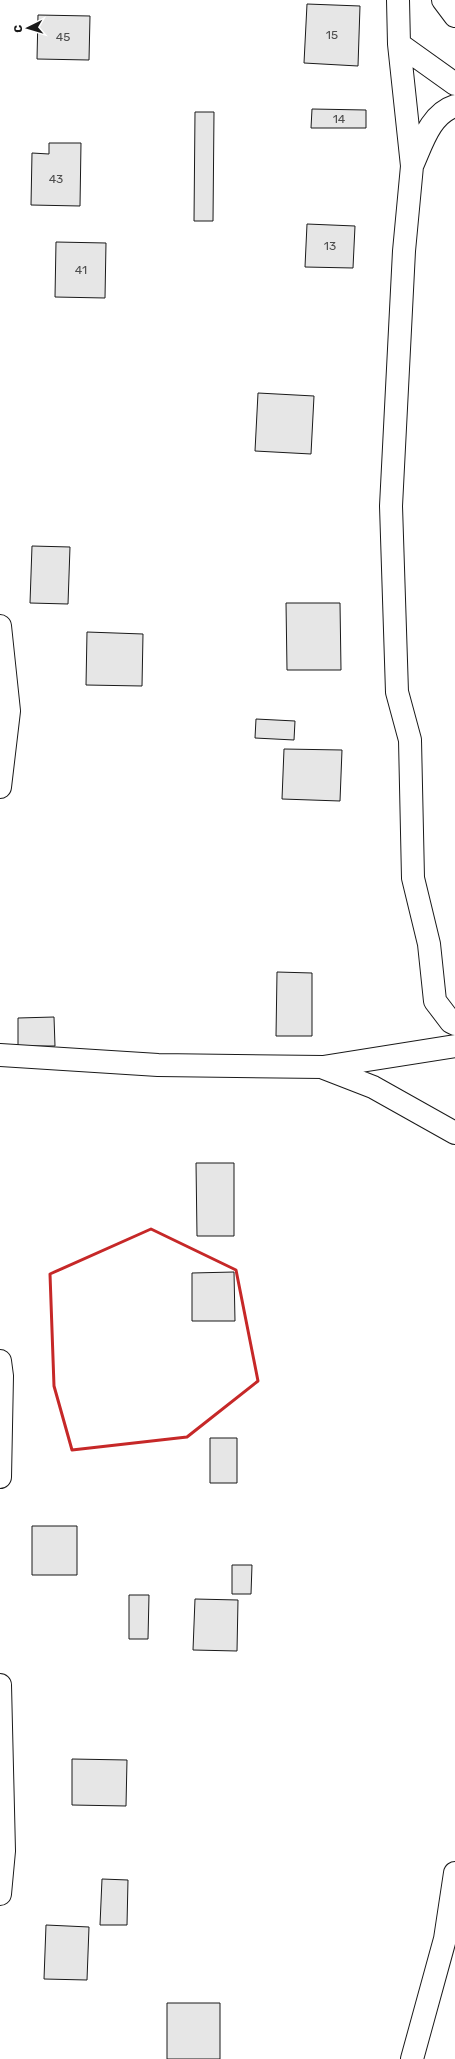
<svg xmlns="http://www.w3.org/2000/svg" width="455" height="2059" font-family="Rubik,sans-serif">
  <rect width="100%" height="100%" fill="#fff"/>
  <path fill="#e6e6e6" stroke="#1a1a1a" d="M307 4 360 6 358 66 304 63Z
    M38 15 90 16 89 60 37 59Z
    M312 109 366 110V128H311Z
    M195 112H214L213 221H194Z
    M49 143H81L80 206 31 205 32 153 49 154Z
    M307 224 355 226 353 268 305 267Z
    M56 242 106 243 105 298 55 297Z
    M258 393 314 396 311 454 255 451Z
    M32 546 70 547 68 604 30 603Z
    M286 603H340L341 670H287Z
    M87 632 143 634 142 686 86 685Z
    M256 719 295 721 294 740 255 738Z
    M284 749 342 750 340 801 282 799Z
    M277 972 312 973V1036H276Z
    M54 1017 55 1046H18V1018Z
    M196 1163H234V1236H197Z
    M234 1272 235 1321H192V1273Z
    M210 1438H237V1483H210Z
    M32 1526H77V1575H32Z
    M232 1565H252L251 1594H232Z
    M129 1595H149L148 1639H129Z
    M195 1599 238 1600 237 1651 193 1650Z
    M72 1759 127 1760 126 1806 72 1805Z
    M102 1879 128 1880 127 1925H100Z
    M46 1925 89 1927 87 1980 44 1979Z
    M167 2003H220V2059H167Z"/>
  <g fill="none" stroke-linecap="round" stroke-linejoin="round">
    <defs>
      <path id="minor" d="M398 0 399 44 412 166 404 251 391 506 397 692 410 740 413 878 429 944 435 1001 451 1022 455 1024
        M443 0 455 16
        M399 44 455 84
        M412 166C422 144 430 114 455 106
        M0 626 9 711 0 787
        M0 1055 158 1065 323 1067 455 1046
        M324 1068 373 1087 455 1133
        M0 1361 2 1376 0 1477
        M0 1685 4 1851 0 1894"/>
      <path id="major" d="M412 2059 445 1939 455 1873"/>
    </defs>
    <use href="#minor" stroke="#1a1a1a" stroke-width="24"/>
    <use href="#major" stroke="#1a1a1a" stroke-width="24"/>
    <use href="#minor" stroke="#fff" stroke-width="22"/>
    <use href="#major" stroke="#fff" stroke-width="22"/>
  </g>
  <path fill="none" stroke="#c62828" stroke-width="3" stroke-linejoin="round" d="M151 1229 236 1270 258 1381 187 1437 72 1450 54 1386 50 1274Z"/>
  <g text-anchor="middle" dominant-baseline="central" stroke-width="3" stroke-linejoin="round" paint-order="stroke">
    <g font-size="12" fill="#4d4d4d">
      <text x="332" y="35">15</text>
      <text x="63" y="37">45</text>
      <text x="339" y="119">14</text>
      <text x="56" y="179">43</text>
      <text x="330" y="246">13</text>
      <text x="81" y="270">41</text>
    </g>
  </g>
  <g transform="translate(28 28) rotate(265)" stroke="#ffffff" stroke-width="3" paint-order="stroke">
  <path d="M0-3L7 15L0 10L-7 15Z" fill="#1a1a1a"/>
  <text y="-6" font-size="11" font-weight="bold" text-anchor="middle" fill="#1a1a1a">С</text>
  </g>
</svg>
